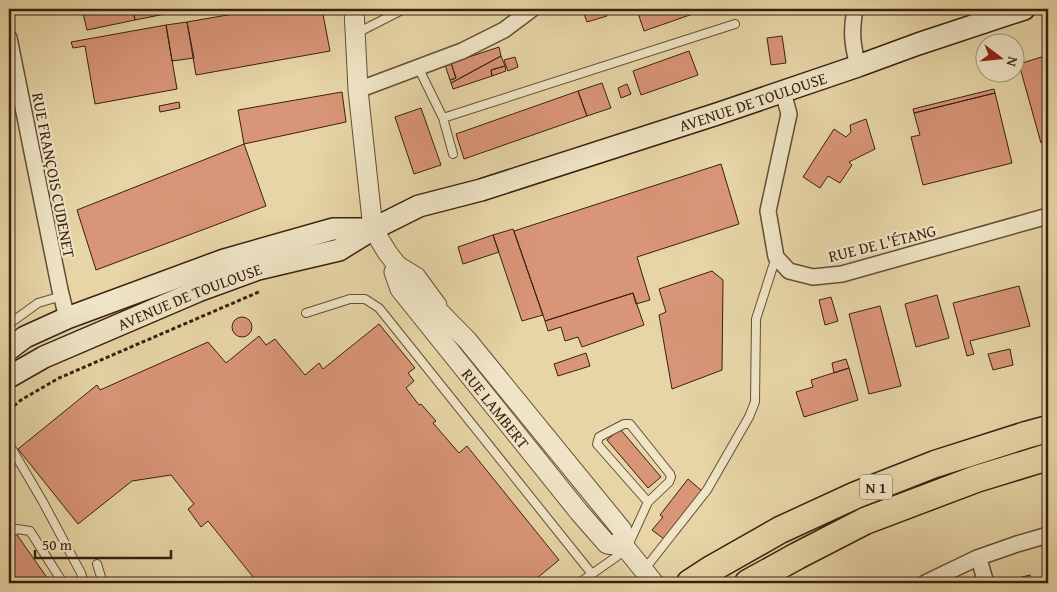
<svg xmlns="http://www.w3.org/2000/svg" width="1057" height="592" font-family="'Gentium Book Plus',serif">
  <rect width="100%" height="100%" fill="#e7d5a6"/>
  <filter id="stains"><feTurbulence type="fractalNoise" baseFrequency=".004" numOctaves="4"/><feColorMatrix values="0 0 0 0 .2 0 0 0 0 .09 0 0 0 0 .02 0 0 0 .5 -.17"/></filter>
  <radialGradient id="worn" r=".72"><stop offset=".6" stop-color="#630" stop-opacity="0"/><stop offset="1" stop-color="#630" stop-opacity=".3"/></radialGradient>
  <path fill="#d99577" stroke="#382112" d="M82 9H141L133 10 135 20 87 30Z
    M141 9H164L165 14 135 20 133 10Z
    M262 9H322L330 51 196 75 187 22Z
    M582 9H605L607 16 587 22Z
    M641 9H707L644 31 637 10Z
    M187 22 194 58 172 61 166 25Z
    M166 25 177 89 95 104 85 46 73 48 71 42Z
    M782 36 786 63 771 65 767 38Z
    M499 47 501 56 451 83 450 80 456 78 451 63Z
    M689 51 698 75 641 95 633 71Z
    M1048 55V141L1041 143 1019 64Z
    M501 56 505 66 491 70 492 76 453 89 451 83Z
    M515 57 518 67 508 71 504 60Z
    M451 63 456 78 450 80 445 65Z
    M505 66 506 71 492 76 491 70Z
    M602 83 611 108 587 116 578 91Z
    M627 84 631 94 621 98 618 88Z
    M994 89 995 93 914 113 913 109Z
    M578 91 587 116 464 159 456 134Z
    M342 92 346 122 244 144 238 110Z
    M995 93 1012 163 923 185 911 137 920 135 914 113Z
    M179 102 180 108 160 112 159 106Z
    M421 108 441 165 414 174 395 117Z
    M866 119 875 149 849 162 852 165 840 183 828 176 820 188 803 177 834 129 846 137 851 132 850 125Z
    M244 144 266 206 96 270 77 210Z
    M721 164 739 224 637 257 650 300 636 304 633 293 545 321 514 231Z
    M513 229 543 315 522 321 493 235Z
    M493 235 499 252 463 264 458 247Z
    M712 271 723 280 722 370 672 389 659 315 666 312 659 289Z
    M1019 286 1030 326 970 341 974 354 967 356 953 303Z
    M633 293 644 325 582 347 578 337 565 341 561 327 548 331 545 321Z
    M937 295 949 338 916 347 905 304Z
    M831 297 838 321 825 325 819 300Z
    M880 306 901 386 869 394 849 314Z
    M232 327a10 10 0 1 1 20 0a10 10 0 1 1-20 0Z
    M379 324 415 368 408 373 414 381 406 388 419 405 421 404 436 421 433 423 459 453 467 446 559 560 531 583H258L208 521 201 527 188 509 194 504 171 475 132 481 78 524 18 449 97 385 100 390 208 342 226 363 259 336 266 345 275 339 305 375 319 363 323 369Z
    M1010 349 1013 365 993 370 988 354Z
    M586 353 590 366 558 376 554 364Z
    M846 359 849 368 834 373 832 363Z
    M849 368 858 400 804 417 796 392 813 387 811 380Z
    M620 429 661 477 648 488 607 440Z
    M688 479 702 491 664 539 652 530 663 517 660 515Z
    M15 532 50 582 49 583H9V536Z
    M1030 575 1032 583H1007L1006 581Z"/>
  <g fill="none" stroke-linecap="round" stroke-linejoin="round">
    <defs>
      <path id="service" d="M9 10 12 9
        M357 33 404 9
        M418 67 443 118 453 154
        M443 118 735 24
        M402 262 420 273 442 303
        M306 313 350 299H365L379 308 592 574
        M9 324 38 303 62 296
        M9 444 43 502 81 573 84 583
        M9 534 17 529 30 531 63 583
        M97 564 102 580 100 583
        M644 570 707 490 749 417 755 402 756 319 776 257
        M579 583 626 550 648 502 669 482 671 477 670 474 630 424H624L599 437 597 444 648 502"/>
      <path id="minor" d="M855 9C851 33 852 43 858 66
        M9 38 60 290 67 318
        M358 90 462 51 504 30 532 9
        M783 92 789 114 768 211 776 257 789 271 813 277 842 274 1048 216
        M977 558 981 566 986 583
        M925 583 977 558 1017 544 1048 535"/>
      <g id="tertiary">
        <path d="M354 9 358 90 373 229 387 252 409 281 467 340 622 530 624 546 654 583"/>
        <path id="s1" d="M394 272 400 289 579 512 607 544 624 546"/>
      </g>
      <g id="secondary">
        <path d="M9 349 25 337 67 318 224 260 333 229H373"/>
        <path id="s2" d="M9 377 44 357 198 291 258 269 339 250 373 229 419 206 481 190 717 114 858 66 918 44 1024 9"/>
      </g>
      <path id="trunk" d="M690 583 713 568 780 530 856 495 935 464 1026 435 1048 429
        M748 583 797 556 865 521 976 479 1048 457"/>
    </defs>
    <use href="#service" stroke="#644e37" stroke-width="10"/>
    <use href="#minor" stroke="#644e37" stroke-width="18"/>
    <use href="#tertiary" stroke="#644e37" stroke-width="21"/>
    <use href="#secondary" stroke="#382112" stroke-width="24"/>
    <use href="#trunk" stroke="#382112" stroke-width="29"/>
    <path stroke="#382112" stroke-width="3" stroke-dasharray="4 2.5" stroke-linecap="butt" d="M9 410 21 400 59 378 261 291"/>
    <use href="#service" stroke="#efe4c5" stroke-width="8"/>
    <use href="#minor" stroke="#efe4c5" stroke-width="15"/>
    <use href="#tertiary" stroke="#efe4c5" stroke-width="19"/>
    <use href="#secondary" stroke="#efe4c5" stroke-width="21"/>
    <use href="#trunk" stroke="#e7d5a6" stroke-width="26"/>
  </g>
  <g text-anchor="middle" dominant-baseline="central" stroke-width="4.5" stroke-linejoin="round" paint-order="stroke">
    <rect fill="#efe4c5" stroke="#6f5c48" stroke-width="1" x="860" y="474.5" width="32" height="25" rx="4"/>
    <g font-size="15" font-weight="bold" fill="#382112">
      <text x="876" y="487">N 1</text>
    </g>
    <g font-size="16" fill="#382112" stroke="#efe4c5">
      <text stroke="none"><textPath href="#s2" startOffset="796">AVENUE DE TOULOUSE</textPath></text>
      <text transform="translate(54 175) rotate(79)">RUE FRANÇOIS CUDENET</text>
      <text transform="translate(882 243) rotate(-14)">RUE DE L'ÉTANG</text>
      <text stroke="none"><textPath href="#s2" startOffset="198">AVENUE DE TOULOUSE</textPath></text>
      <text stroke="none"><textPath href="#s1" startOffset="171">RUE LAMBERT</textPath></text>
    </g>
  </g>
  <rect width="1057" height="592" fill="none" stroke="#e7d5a6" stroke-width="30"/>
  <rect x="10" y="10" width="1037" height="572" fill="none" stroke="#382112" stroke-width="2.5"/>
  <rect x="15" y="15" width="1027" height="562" fill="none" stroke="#382112"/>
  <g transform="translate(1000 58) rotate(106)"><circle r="24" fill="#efe4c5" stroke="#a6967d"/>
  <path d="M0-4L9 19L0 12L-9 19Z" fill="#8f2418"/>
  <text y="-8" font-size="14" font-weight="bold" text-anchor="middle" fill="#382112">N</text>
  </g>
  <path d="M35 550v8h136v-8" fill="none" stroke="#382112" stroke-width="2.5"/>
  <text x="42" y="550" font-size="15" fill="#382112" stroke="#efe4c5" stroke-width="4" paint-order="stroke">50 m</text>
  <rect width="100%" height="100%" filter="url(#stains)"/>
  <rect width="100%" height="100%" fill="url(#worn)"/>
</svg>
